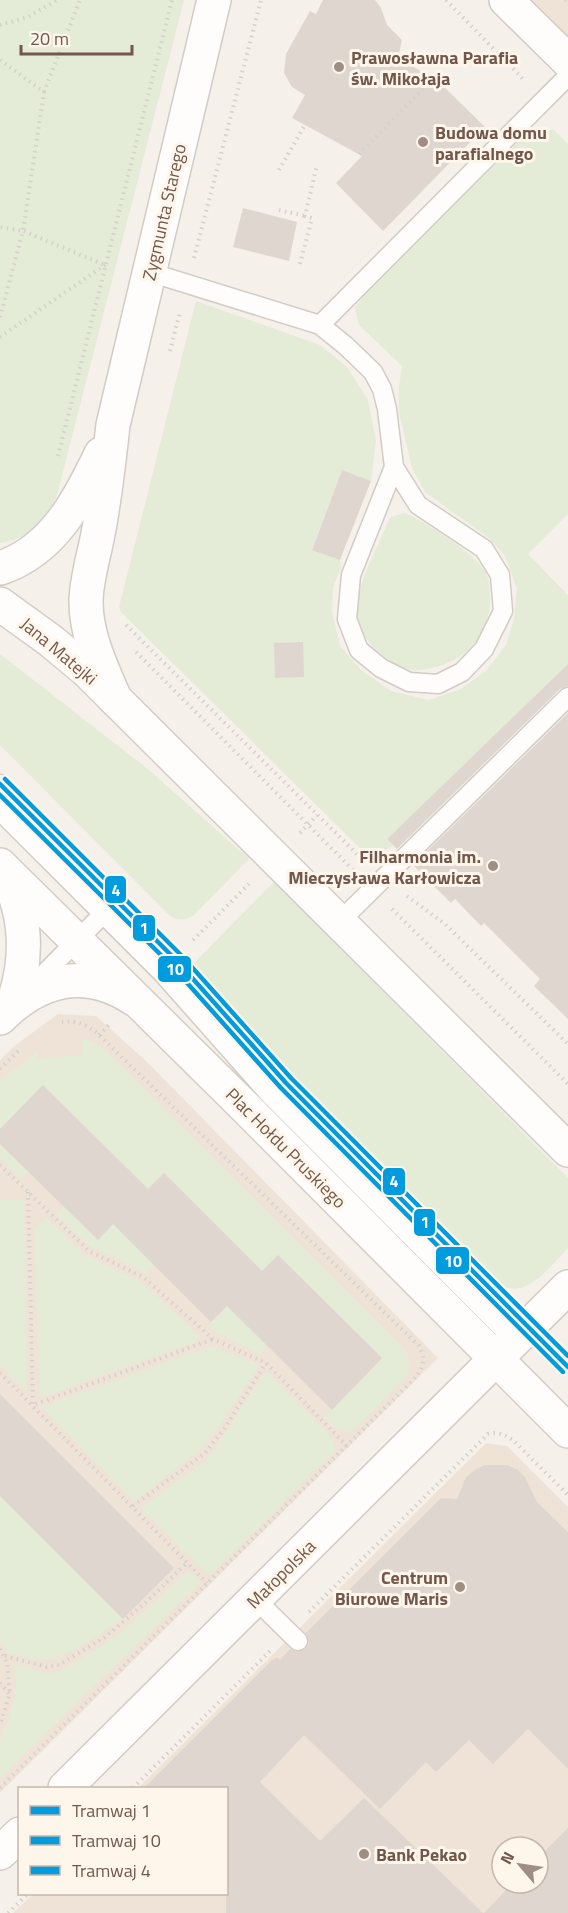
<svg xmlns="http://www.w3.org/2000/svg" width="568" height="1913" font-family="'Titillium Web',sans-serif">
  <rect width="100%" height="100%" fill="#f6f0ea"/>
  <path fill="#efe3d8" fill-rule="evenodd" d="M526 0H568V42Z
    M58 1014 96 1016 147 1062 438 1358 0 1793V1060L13 1047Z
    M486 1443 507 1446 568 1507V1913H13L33 1894H226V1788H138ZM502 1847H538V1883H502Z"/>
  <path fill="#e4ebd6" d="M0 0H184L57 495C43 523 32 538 0 543Z
    M553 129 568 144V514L528 554 568 595V664L387 839 393 846 370 858 121 612 119 607 196 301 320 345 347 367 368 400 376 441 371 481 342 470 312 549 340 560 341 568 333 587 332 612 340 646 361 670 391 691 429 700 461 689 486 671 506 645 514 619 517 589 505 556 489 538 425 492 412 468 399 412V387L402 366 359 325 355 308 364 296 517 142Z
    M404 513C423 520 474 553 485 571 490 580 490 592 490 602 489 636 464 662 431 668 426 669 419 671 413 670 402 668 390 662 381 654 367 643 356 626 357 607 358 582 377 549 386 526L391 517Z
    M0 654 149 770 249 859 194 915C186 920 179 921 170 916L0 745Z
    M274 882 568 1178V1248C550 1266 524 1304 497 1282L286 1069 193 964Z
    M81 1039C95 1040 103 1048 113 1057L405 1349C409 1358 412 1367 407 1376L351 1433 335 1428 324 1417 382 1358 278 1255 262 1271 164 1174 148 1189 43 1085 0 1129V1080L37 1052 38 1059 82 1055Z
    M0 1144 29 1173 22 1179 0 1158Z
    M24 1199 27 1392 0 1365V1200Z
    M64 1207 98 1240 113 1224 154 1265 147 1273 91 1247 56 1214Z
    M46 1217 86 1256 139 1280 203 1339 40 1398 34 1229Z
    M227 1306 267 1346 261 1355 207 1327Z
    M211 1346 256 1363 258 1365V1368L213 1435 198 1452 134 1501 41 1407Z
    M265 1371 330 1434 335 1451 210 1576 141 1508 209 1458Z
    M0 1495 123 1619C107 1630 63 1660 45 1660 33 1660 20 1656 8 1653L0 1641Z
    M188 1570 201 1582 0 1778V1740L13 1704 16 1688V1673L13 1663 48 1674 62 1670 97 1649 126 1628Z"/>
  <path fill="#dfd6d0" d="M323 0H375L381 8 387 25 402 40 398 58 438 81 485 127 383 231 336 183 362 156 292 118 305 95 292 87 284 73 286 54 310 11 316 14Z
    M243 208 297 222 289 261 233 247Z
    M342 470 371 481 340 560 312 550Z
    M303 642 304 677 275 678 274 643Z
    M568 664V686L560 689 397 849 387 839Z
    M568 713V1019L534 986 540 979 484 923 481 926 455 899 451 903 413 865Z
    M43 1085 148 1189 164 1173 262 1271 278 1255 382 1358 332 1410 227 1306 211 1322 113 1224 98 1240 0 1144V1129Z
    M0 1394 174 1568 123 1619 0 1496Z
    M485 1465H507L518 1470 525 1477 537 1502 568 1532V1769L528 1729 493 1764 469 1740 436 1772 426 1762 380 1809 304 1735 260 1782 320 1841 364 1798 483 1913H226V1788H144L273 1659 274 1660 276 1657 280 1660 290 1649 296 1652 306 1649 309 1643 306 1633 441 1498 457 1499 466 1477 475 1470Z
    M568 1828V1913H484L513 1883H538V1858Z"/>
  <g fill="none" stroke-linecap="round" stroke-linejoin="round">
    <defs>
      <path id="service" d="M149 272 320 325 346 346 373 372 382 389 387 409 394 467 418 505 484 549 500 575 503 611 484 649 462 672 438 684 409 682 381 668 359 650 347 619 351 575 394 467
        M320 325 568 76
        M0 784 177 961 272 1068 528 1327
        M0 811 163 974 271 1096 514 1340
        M339 922 568 697
        M32 986 112 905
        M255 1599 298 1641"/>
      <path id="minor" d="M506 0 568 61
        M0 568C53 551 79 500 101 454
        M115 699C102 668 86 636 86 602 86 580 94 556 98 534 105 498 109 462 113 425L214 0
        M2 868C28 911 29 960 12 1006
        M0 1018C39 979 86 967 134 999
        M65 1788 568 1287
        M0 1853 20 1834"/>
      <path id="secondary" d="M0 604 51 641 87 671 568 1150
        M0 865 245 1107 568 1431"/>
    </defs>
    <use href="#service" stroke="#d3ccc5" stroke-width="21"/>
    <use href="#minor" stroke="#d3ccc5" stroke-width="36"/>
    <use href="#secondary" stroke="#d5cdc6" stroke-width="36"/>
    <path stroke="#d6d0cb" stroke-width="4" stroke-dasharray="1.5 4.5" stroke-linecap="butt" d="M446 0 525 81
      M565 0 568 3
      M0 25 28 17 57 0
      M0 60 44 92 23 231 0 227
      M44 92 80 0
      M359 154 435 77
      M279 170 306 123
      M279 210 305 216
      M194 258 261 0
      M300 264 312 218 305 216 317 165
      M0 317 23 231 105 265
      M0 337 105 265
      M170 351 180 312
      M58 456 172 0
      M126 625 364 861
      M136 652 353 870
      M300 833 317 815
      M407 896 445 924 568 1044
      M392 909 568 1084
      M193 940 249 884
      M99 1035 109 1025
      M0 1069 19 1050
      M0 1165 89 1251 143 1277 213 1339 266 1363 347 1446
      M28 1192 33 1405 213 1339
      M0 1373 207 1583
      M133 1506 205 1453 224 1429 266 1363
      M309 1612 488 1434C497 1431 505 1435 513 1440L568 1495
      M0 1649 7 1663 10 1694
      M5 1656 47 1667 59 1665 105 1637 143 1605 188 1562
      M0 1683 10 1694 0 1724
      M0 1788 412 1381C423 1369 427 1361 419 1346L99 1035C88 1025 77 1020 62 1022
      M133 1788 270 1651
      M8 1913 28 1894"/>
    <use href="#service" stroke="#fefdfc" stroke-width="18"/>
    <use href="#minor" stroke="#fefdfc" stroke-width="33"/>
    <use href="#secondary" stroke="#fefdfc" stroke-width="33"/>
    <defs>
      <path id="tram-1" d="M0 784 177 961 286 1083 568 1367"/>
      <path id="tram-2" d="M0 795 172 966 281 1088 563 1372"/>
      <path id="tram-3" d="M5 779 182 956 291 1078 568 1356"/>
    </defs>
    <use href="#tram-1" stroke="#fef6eb" stroke-width="9"/>
    <use href="#tram-2" stroke="#fef6eb" stroke-width="9"/>
    <use href="#tram-3" stroke="#fef6eb" stroke-width="9"/>
    <use href="#tram-1" stroke="#009cdd" stroke-width="4.5"/>
    <use href="#tram-2" stroke="#009cdd" stroke-width="4.5"/>
    <use href="#tram-3" stroke="#009cdd" stroke-width="4.5"/>
  </g>
  <g fill="#a08d83" stroke="#fef6eb" stroke-width="2">
    <circle cx="339" cy="67" r="6"/>
    <circle cx="423" cy="142" r="6"/>
    <circle cx="493" cy="866" r="6"/>
    <circle cx="460" cy="1587" r="6"/>
    <circle cx="364" cy="1854" r="6"/>
  </g>
  <g text-anchor="middle" dominant-baseline="central" stroke-width="6" stroke-linejoin="round" paint-order="stroke">
    <g font-size="18" font-weight="bold" fill="#72584c" stroke="#fef6eb" text-anchor="start">
      <text x="351" y="57">Prawosławna Parafia<tspan x="351" dy="21">św. Mikołaja</tspan></text>
      <text x="435" y="132">Budowa domu<tspan x="435" dy="21">parafialnego</tspan></text>
      <text x="481" y="856" text-anchor="end">Filharmonia im.<tspan x="481" dy="21">Mieczysława Karłowicza</tspan></text>
      <text x="448" y="1577" text-anchor="end">Centrum<tspan x="448" dy="21">Biurowe Maris</tspan></text>
      <text x="376" y="1854">Bank Pekao</text>
    </g>
    <g font-size="18" fill="#72584c" stroke="#fef6eb">
      <text transform="translate(164 212) rotate(-77)">Zygmunta Starego</text>
      <text transform="translate(59 651) rotate(40)">Jana Matejki</text>
      <text transform="translate(286 1148) rotate(45)">Plac Hołdu Pruskiego</text>
      <text transform="translate(281 1574) rotate(-45)">Małopolska</text>
    </g>
  </g>
  <g stroke="#fef6eb" stroke-width="2">
    <rect x="104" y="875" width="23" height="29" rx="6" fill="#009cdd"/>
    <rect x="132" y="914" width="24" height="28" rx="6" fill="#009cdd"/>
    <rect x="157" y="955" width="35" height="28" rx="6" fill="#009cdd"/>
    <rect x="382" y="1167" width="24" height="29" rx="6" fill="#009cdd"/>
    <rect x="413" y="1208" width="23" height="29" rx="6" fill="#009cdd"/>
    <rect x="435" y="1246" width="35" height="29" rx="6" fill="#009cdd"/>
  </g>
  <g font-size="16" text-anchor="middle" font-weight="bold" fill="#fff">
    <text x="116" y="896">4</text>
    <text x="144" y="934">1</text>
    <text x="175" y="975">10</text>
    <text x="394" y="1187">4</text>
    <text x="425" y="1228">1</text>
    <text x="453" y="1267">10</text>
  </g>
  <rect x="18" y="1787" width="210" height="108" fill="#fef6eb" stroke="#c6b7ab" stroke-width="1.5"/>
  <rect x="30" y="1806" width="30" height="9" fill="#009cdd" stroke="#c6b7ab" stroke-width="1.5"/>
  <text x="72" y="1817" font-size="18" fill="#72584c">Tramwaj 1</text>
  <rect x="30" y="1836" width="30" height="9" fill="#009cdd" stroke="#c6b7ab" stroke-width="1.5"/>
  <text x="72" y="1847" font-size="18" fill="#72584c">Tramwaj 10</text>
  <rect x="30" y="1866" width="30" height="9" fill="#009cdd" stroke="#c6b7ab" stroke-width="1.5"/>
  <text x="72" y="1877" font-size="18" fill="#72584c">Tramwaj 4</text>
  <g transform="translate(520 1865) rotate(299)"><circle r="28" fill="#fef6eb" stroke="#c6b7ab" stroke-width="1.5"/>
  <path d="M0-4.5L10 22L0 15L-10 22Z" fill="#a08d83"/>
  <text y="-9" font-size="16" font-weight="bold" text-anchor="middle" fill="#72584c">N</text>
  </g>
  <path d="M21 45v9h111v-9" fill="none" stroke="#72584c" stroke-width="3"/>
  <text x="30" y="45" font-size="18" fill="#72584c" stroke="#fef6eb" stroke-width="4.5" paint-order="stroke">20 m</text>
</svg>
